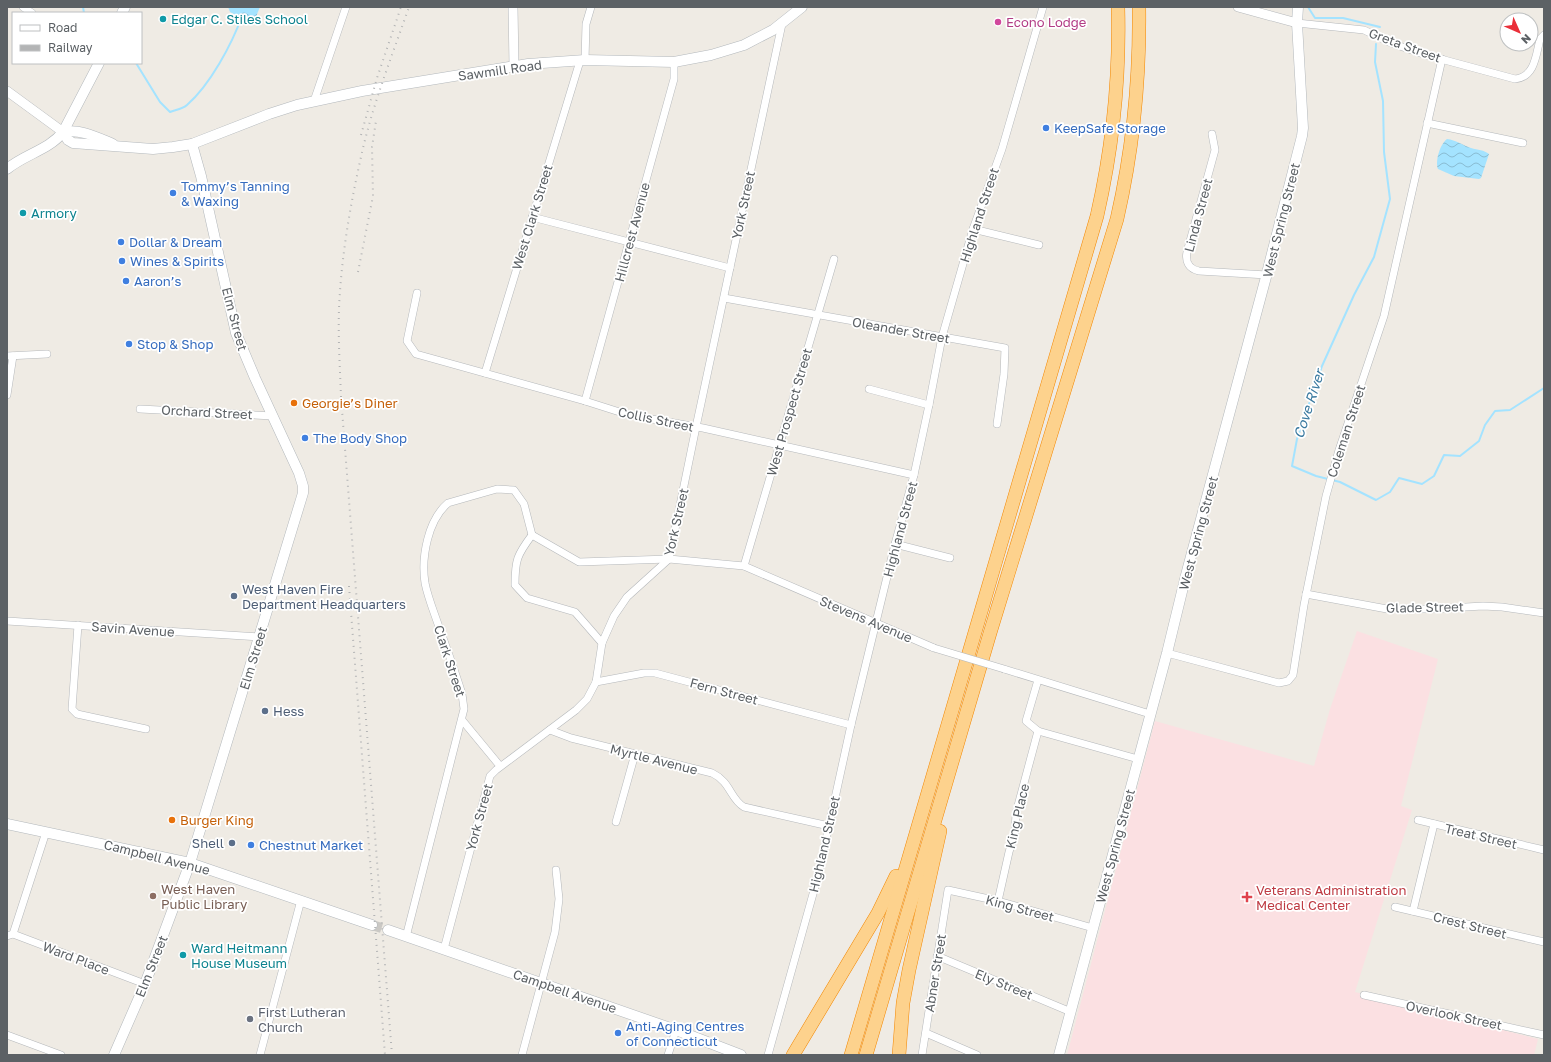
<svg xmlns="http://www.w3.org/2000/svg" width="1551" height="1062" font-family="'Golos Text',sans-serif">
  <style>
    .medical { fill: #fbe0e2 }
    .water { fill: url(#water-waves) }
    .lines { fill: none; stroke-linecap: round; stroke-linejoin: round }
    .stream { stroke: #a4e3ff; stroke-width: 2 }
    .secondary-tunnel { stroke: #cac8c4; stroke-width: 10; stroke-dasharray: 10 5; stroke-linecap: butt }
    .minor-casing { stroke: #b5b8bb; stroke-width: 8 }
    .tertiary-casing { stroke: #b5b8bb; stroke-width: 10 }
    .secondary-casing { stroke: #b3b8bc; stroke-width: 11 }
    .motorway-casing { stroke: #f38700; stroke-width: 14 }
    .minor { stroke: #fff; stroke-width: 7 }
    .tertiary { stroke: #fff; stroke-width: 9 }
    .secondary { stroke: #fff; stroke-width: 10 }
    .motorway { stroke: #fdd28d; stroke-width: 13 }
    .rail { stroke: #b3b4b5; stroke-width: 2; stroke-dasharray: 1 5; stroke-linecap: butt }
    .minor-bridge-casing { stroke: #b5b8bb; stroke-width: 8; stroke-linecap: butt }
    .minor-bridge { stroke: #fff; stroke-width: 7 }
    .culture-dot { fill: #0f9aa8; stroke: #fff; stroke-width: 1.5 }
    .hotel-dot { fill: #d1479c; stroke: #fff; stroke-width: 1.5 }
    .shop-dot { fill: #3f7fe0; stroke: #fff; stroke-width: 1.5 }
    .food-dot { fill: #e8710a; stroke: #fff; stroke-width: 1.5 }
    .service-dot { fill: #5c6f8a; stroke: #fff; stroke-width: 1.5 }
    .education-dot { fill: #8d6e63; stroke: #fff; stroke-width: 1.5 }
    .health-dot { fill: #e0444e; stroke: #fff; stroke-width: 1.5 }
    .worship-dot { fill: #6b7280; stroke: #fff; stroke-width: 1.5 }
    .labels { text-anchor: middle; stroke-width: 3.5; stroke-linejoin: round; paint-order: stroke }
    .culture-label { font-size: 13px; fill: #0d838f; stroke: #fff; text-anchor: start }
    .hotel-label { font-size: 13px; fill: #b23c85; stroke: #fff; text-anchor: start }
    .street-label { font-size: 13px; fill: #5c6165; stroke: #fff }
    .shop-label { font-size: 13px; fill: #366cbe; stroke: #fff; text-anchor: start }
    .food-label { font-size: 13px; fill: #c56008; stroke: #fff; text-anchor: start }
    .service-label { font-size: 13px; fill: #4e5e75; stroke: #fff; text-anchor: start }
    .education-label { font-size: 13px; fill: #785e54; stroke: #fff; text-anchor: start }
    .health-label { font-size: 13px; fill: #be3a42; stroke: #fff; text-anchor: start }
    .worship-label { font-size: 13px; fill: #5b616d; stroke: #fff; text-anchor: start }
    .water-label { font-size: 14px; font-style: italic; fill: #3b7aa0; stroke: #fff }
  </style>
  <defs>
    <pattern id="water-waves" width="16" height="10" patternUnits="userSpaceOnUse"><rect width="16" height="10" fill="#a4e3ff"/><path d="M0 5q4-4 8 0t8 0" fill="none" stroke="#89bbd2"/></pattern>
  </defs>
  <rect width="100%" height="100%" fill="#efebe4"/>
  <polygon class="medical" points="1357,631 1438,659 1401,806 1412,810 1355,992 1538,1039 1534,1055 1067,1055 1155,721 1314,766 1330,709"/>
  <g class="water">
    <polygon points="228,7 260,7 257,14 257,22 253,24 230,12"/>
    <path d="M1447 139C1456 140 1462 145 1471 148 1478 150 1484 150 1489 154L1481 178 1479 179 1454 176 1438 169C1435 161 1440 144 1447 139Z"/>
  </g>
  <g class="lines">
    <g class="stream">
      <polyline points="83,7 84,13"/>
      <polyline points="1308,7 1315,18 1343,18 1380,27"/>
      <polyline points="1376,44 1375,62 1383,101 1384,152 1390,199 1374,257 1354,295 1322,366 1297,439 1292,466 1316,476 1340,482 1376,500 1390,492 1399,478 1422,484 1434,476 1444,455 1460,456 1479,441 1485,425 1495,411 1510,410 1544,388"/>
      <path d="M136 63 160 102 170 112C175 110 183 109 187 105 210 85 232 44 242 16"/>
    </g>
    <polyline class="secondary-tunnel" points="372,925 388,930"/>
    <g class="minor-casing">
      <g id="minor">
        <polyline points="23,7 32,13"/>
        <path d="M1297 23 1364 30 1391 43 1426 55 1515 79C1535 77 1536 55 1540 39L1544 35"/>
        <polyline points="585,60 586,24 591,7"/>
        <polyline points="314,101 346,7"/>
        <polyline points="1427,123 1523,143"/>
        <path d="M1212 134 1215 150 1187 252C1185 262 1189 269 1199 271L1267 275"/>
        <polyline points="532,217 730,268"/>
        <polyline points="973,229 1039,245"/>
        <polyline points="417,293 407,341 416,354 585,401 629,415 703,428 914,475"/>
        <polyline points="724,298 1005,348 1004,374 997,424"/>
        <polyline points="7,356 47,354"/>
        <polyline points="485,373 580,61"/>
        <polyline points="869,389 929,405"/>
        <polyline points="7,395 13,356"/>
        <polyline points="585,401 674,79 674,62"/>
        <polyline points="140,409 273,416"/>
        <polyline points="895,544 950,558"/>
        <polyline points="744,566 834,259"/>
        <polyline points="1306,594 1387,609 1432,609 1483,606 1502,607 1544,613"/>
        <polyline points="7,621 259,637"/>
        <polyline points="78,625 72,709 77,714 146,729"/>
        <path d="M602 643 575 612 527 598 515 585C515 560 517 555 532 535L579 562 669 559 744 566 934 648"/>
        <polyline points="1167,653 1279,683 1288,681 1293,675 1304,605 1326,496 1339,450 1384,316 1442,59"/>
        <polyline points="1004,669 1150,714"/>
        <polyline points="1038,680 1026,721 1038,731 1138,759"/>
        <polyline points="596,682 644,673 655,673 851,725"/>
        <polyline points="462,720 500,766"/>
        <path d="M550 730 571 738 712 773C731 782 730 799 744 807L829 826"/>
        <polyline points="1418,820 1544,850"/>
        <polyline points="616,822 635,754"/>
        <polyline points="998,901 1009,852 1015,833 1016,813 1038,731"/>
        <polyline points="1395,907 1544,942"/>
        <polyline points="1413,911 1434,824"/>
        <polyline points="13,934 46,832"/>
        <polyline points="7,936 13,934 145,984"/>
        <path d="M406 937 464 709 462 694C455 671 447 649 439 627 434 612 428 598 425 583 421 557 428 520 448 503L497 489 514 490 524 504 532 535"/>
        <polyline points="444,949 490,776 496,770 576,710 587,699 596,682 602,643 614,616 627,597 669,559 696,427 782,24"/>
        <polyline points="937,956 1071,1012"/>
        <polyline points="1364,995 1544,1035"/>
        <polyline points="926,1033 977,1055"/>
        <polyline points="7,1035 61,1055"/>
        <polyline points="260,1055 301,900"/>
        <polyline points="522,1055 555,932 559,899 556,870"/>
        <polyline points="668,1055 676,1030"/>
        <polyline points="768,1055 818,876 851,725 895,544 914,475 929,405 942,337 973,229 1002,149 1043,7"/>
        <polyline points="922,1055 948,890 998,901 1093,928"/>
      </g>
    </g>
    <g class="tertiary-casing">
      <g id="tertiary">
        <polyline points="513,7 514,66"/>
        <polyline points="1238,7 1297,23"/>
        <polyline points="7,91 63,132"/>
      </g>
    </g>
    <g class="secondary-casing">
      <g id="secondary">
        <polyline points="122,13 125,7"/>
        <polyline points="63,132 68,140 73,143 153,149 173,147 192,144 269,114 297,105 362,91 528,64 585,60 674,62 711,55 744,45 773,30 802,7"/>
        <path d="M63 132C82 129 96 137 113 144"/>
        <path d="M7 169C25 154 49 150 63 132L99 63"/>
        <polyline points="7,824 190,863 372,925"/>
        <polyline points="388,930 676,1030 741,1055"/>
        <polyline points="114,1055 145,984 190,863 303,493 303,486 299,473 255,378 236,333 201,176 192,144"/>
        <polyline points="1059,1055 1167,653 1186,575 1266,277 1302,136 1303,128 1297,23 1298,7"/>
      </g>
    </g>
    <g class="motorway-casing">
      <g id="motorway">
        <polyline points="793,1055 878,913 896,876"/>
        <path d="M851 1055 1097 216C1113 146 1120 79 1118 7"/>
        <path d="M866 1055 990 633 1117 219C1133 149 1140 79 1139 7"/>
        <polyline points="899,1055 903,1003 909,970 940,831"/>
      </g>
    </g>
    <use href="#minor" class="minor"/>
    <use href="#tertiary" class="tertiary"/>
    <use href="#secondary" class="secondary"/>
    <use href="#motorway" class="motorway"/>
    <g class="rail">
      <polyline points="361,135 377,78 401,7"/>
      <polyline points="358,272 373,196 372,147 376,121"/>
      <polyline points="349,586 385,1055"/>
      <path d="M392 1055 341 397C340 368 338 339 339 309 341 259 350 206 361 157 372 106 392 56 409 7"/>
    </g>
    <g class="minor-bridge-casing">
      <polyline id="minor-bridge" points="934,648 1004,669"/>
    </g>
    <use href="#minor-bridge" class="minor-bridge"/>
  </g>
  <g class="culture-dot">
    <circle cx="163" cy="19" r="4"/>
    <circle cx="23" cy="213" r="4"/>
    <circle cx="183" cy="955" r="4"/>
  </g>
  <circle class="hotel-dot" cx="998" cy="22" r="4"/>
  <g class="shop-dot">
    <circle cx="1046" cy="128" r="4"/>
    <circle cx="173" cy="193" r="4"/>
    <circle cx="121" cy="242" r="4"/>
    <circle cx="122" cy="261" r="4"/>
    <circle cx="126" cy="281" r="4"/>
    <circle cx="129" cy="344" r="4"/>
    <circle cx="305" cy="438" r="4"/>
    <circle cx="251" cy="845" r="4"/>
    <circle cx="618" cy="1033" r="4"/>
  </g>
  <g class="food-dot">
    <circle cx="294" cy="403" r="4"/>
    <circle cx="172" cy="820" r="4"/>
  </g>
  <g class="service-dot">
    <circle cx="234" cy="596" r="4"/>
    <circle cx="265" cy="711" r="4"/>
    <circle cx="232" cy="843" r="4"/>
  </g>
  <circle class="education-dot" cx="153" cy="896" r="4"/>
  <path class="health-dot" d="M1245 891h4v4h4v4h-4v4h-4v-4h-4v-4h4z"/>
  <circle class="worship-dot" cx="250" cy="1019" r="4"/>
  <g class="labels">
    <g class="culture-label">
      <text x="171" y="24">Edgar C. Stiles School</text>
      <text x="31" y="218">Armory</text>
      <text x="191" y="953">Ward Heitmann<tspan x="191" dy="15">House Museum</tspan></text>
    </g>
    <g class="hotel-label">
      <text x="1006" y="27">Econo Lodge</text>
    </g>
    <g class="street-label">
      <text transform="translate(1405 45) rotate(20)" y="5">Greta Street</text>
      <text transform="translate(500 70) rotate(-8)" y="5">Sawmill Road</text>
      <text transform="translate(743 205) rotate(-78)" y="5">York Street</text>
      <text transform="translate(979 215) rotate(-72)" y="5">Highland Street</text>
      <text transform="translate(1198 215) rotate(-75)" y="5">Linda Street</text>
      <text transform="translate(532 217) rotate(-73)" y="5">West Clark Street</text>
      <text transform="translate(1281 220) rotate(-76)" y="5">West Spring Street</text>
      <text transform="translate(632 232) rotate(-75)" y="5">Hillcrest Avenue</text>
      <text transform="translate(235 319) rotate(75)" y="5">Elm Street</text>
      <text transform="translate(901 330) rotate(10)" y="5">Oleander Street</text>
      <text transform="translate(207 412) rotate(3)" y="5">Orchard Street</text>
      <text transform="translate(789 412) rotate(-74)" y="5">West Prospect Street</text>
      <text transform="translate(656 419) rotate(12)" y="5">Collis Street</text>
      <text transform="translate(1346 431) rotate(-72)" y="5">Coleman Street</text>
      <text transform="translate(676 522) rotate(-77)" y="5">York Street</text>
      <text transform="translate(900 529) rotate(-75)" y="5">Highland Street</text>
      <text transform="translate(1198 533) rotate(-75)" y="5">West Spring Street</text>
      <text transform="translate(1425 607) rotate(-1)" y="5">Glade Street</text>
      <text transform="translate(866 619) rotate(23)" y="5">Stevens Avenue</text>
      <text transform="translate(133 629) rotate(4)" y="5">Savin Avenue</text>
      <text transform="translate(253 658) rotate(-73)" y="5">Elm Street</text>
      <text transform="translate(450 661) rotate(72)" y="5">Clark Street</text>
      <text transform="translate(724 691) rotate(15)" y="5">Fern Street</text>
      <text transform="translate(654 759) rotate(14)" y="5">Myrtle Avenue</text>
      <text transform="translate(1017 816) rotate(-77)" y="5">King Place</text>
      <text transform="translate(479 817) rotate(-75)" y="5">York Street</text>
      <text transform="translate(1481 836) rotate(13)" y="5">Treat Street</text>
      <text transform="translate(824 844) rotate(-77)" y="5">Highland Street</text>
      <text transform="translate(1115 846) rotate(-75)" y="5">West Spring Street</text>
      <text transform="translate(157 857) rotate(14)" y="5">Campbell Avenue</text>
      <text transform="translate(1020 908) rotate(15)" y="5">King Street</text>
      <text transform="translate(1470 925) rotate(14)" y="5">Crest Street</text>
      <text transform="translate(76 958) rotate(21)" y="5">Ward Place</text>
      <text transform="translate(151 966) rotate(-68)" y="5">Elm Street</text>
      <text transform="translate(935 973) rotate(-81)" y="5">Abner Street</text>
      <text transform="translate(1004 984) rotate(22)" y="5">Ely Street</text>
      <text transform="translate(565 991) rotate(19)" y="5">Campbell Avenue</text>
      <text transform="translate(1454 1015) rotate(12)" y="5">Overlook Street</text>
    </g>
    <g class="shop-label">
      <text x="1054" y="133">KeepSafe Storage</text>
      <text x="181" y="191">Tommy’s Tanning<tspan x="181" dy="15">&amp; Waxing</tspan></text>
      <text x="129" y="247">Dollar &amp; Dream</text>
      <text x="130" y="266">Wines &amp; Spirits</text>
      <text x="134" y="286">Aaron’s</text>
      <text x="137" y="349">Stop &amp; Shop</text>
      <text x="313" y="443">The Body Shop</text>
      <text x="259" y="850">Chestnut Market</text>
      <text x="626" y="1031">Anti-Aging Centres<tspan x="626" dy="15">of Connecticut</tspan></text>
    </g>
    <g class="food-label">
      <text x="302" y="408">Georgie’s Diner</text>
      <text x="180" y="825">Burger King</text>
    </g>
    <g class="service-label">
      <text x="242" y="594">West Haven Fire<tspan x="242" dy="15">Department Headquarters</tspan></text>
      <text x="273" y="716">Hess</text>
      <text x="224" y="848" text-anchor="end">Shell</text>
    </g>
    <g class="education-label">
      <text x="161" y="894">West Haven<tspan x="161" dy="15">Public Library</tspan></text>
    </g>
    <g class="health-label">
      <text x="1256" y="895">Veterans Administration<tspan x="1256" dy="15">Medical Center</tspan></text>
    </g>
    <g class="worship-label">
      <text x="258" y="1017">First Lutheran<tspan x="258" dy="15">Church</tspan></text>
    </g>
    <g class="water-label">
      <text transform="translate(1309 404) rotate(-72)" y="5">Cove River</text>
    </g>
  </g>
  <rect width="1551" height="1062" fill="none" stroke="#5c6165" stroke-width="16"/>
  <rect x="12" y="12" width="130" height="52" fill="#ffffff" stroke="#bec0c1"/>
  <rect x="20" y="25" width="20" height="6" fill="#ffffff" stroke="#bec0c1"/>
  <text x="48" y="32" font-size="12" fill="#5c6165">Road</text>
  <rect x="20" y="45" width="20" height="6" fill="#b3b4b5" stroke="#bec0c1"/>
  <text x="48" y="52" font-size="12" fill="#5c6165">Railway</text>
  <g transform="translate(1519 32) rotate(135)"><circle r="19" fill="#ffffff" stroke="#bec0c1"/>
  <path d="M0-3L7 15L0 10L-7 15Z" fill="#ea2f39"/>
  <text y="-6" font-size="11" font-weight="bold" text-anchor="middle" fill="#5c6165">N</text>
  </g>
</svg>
